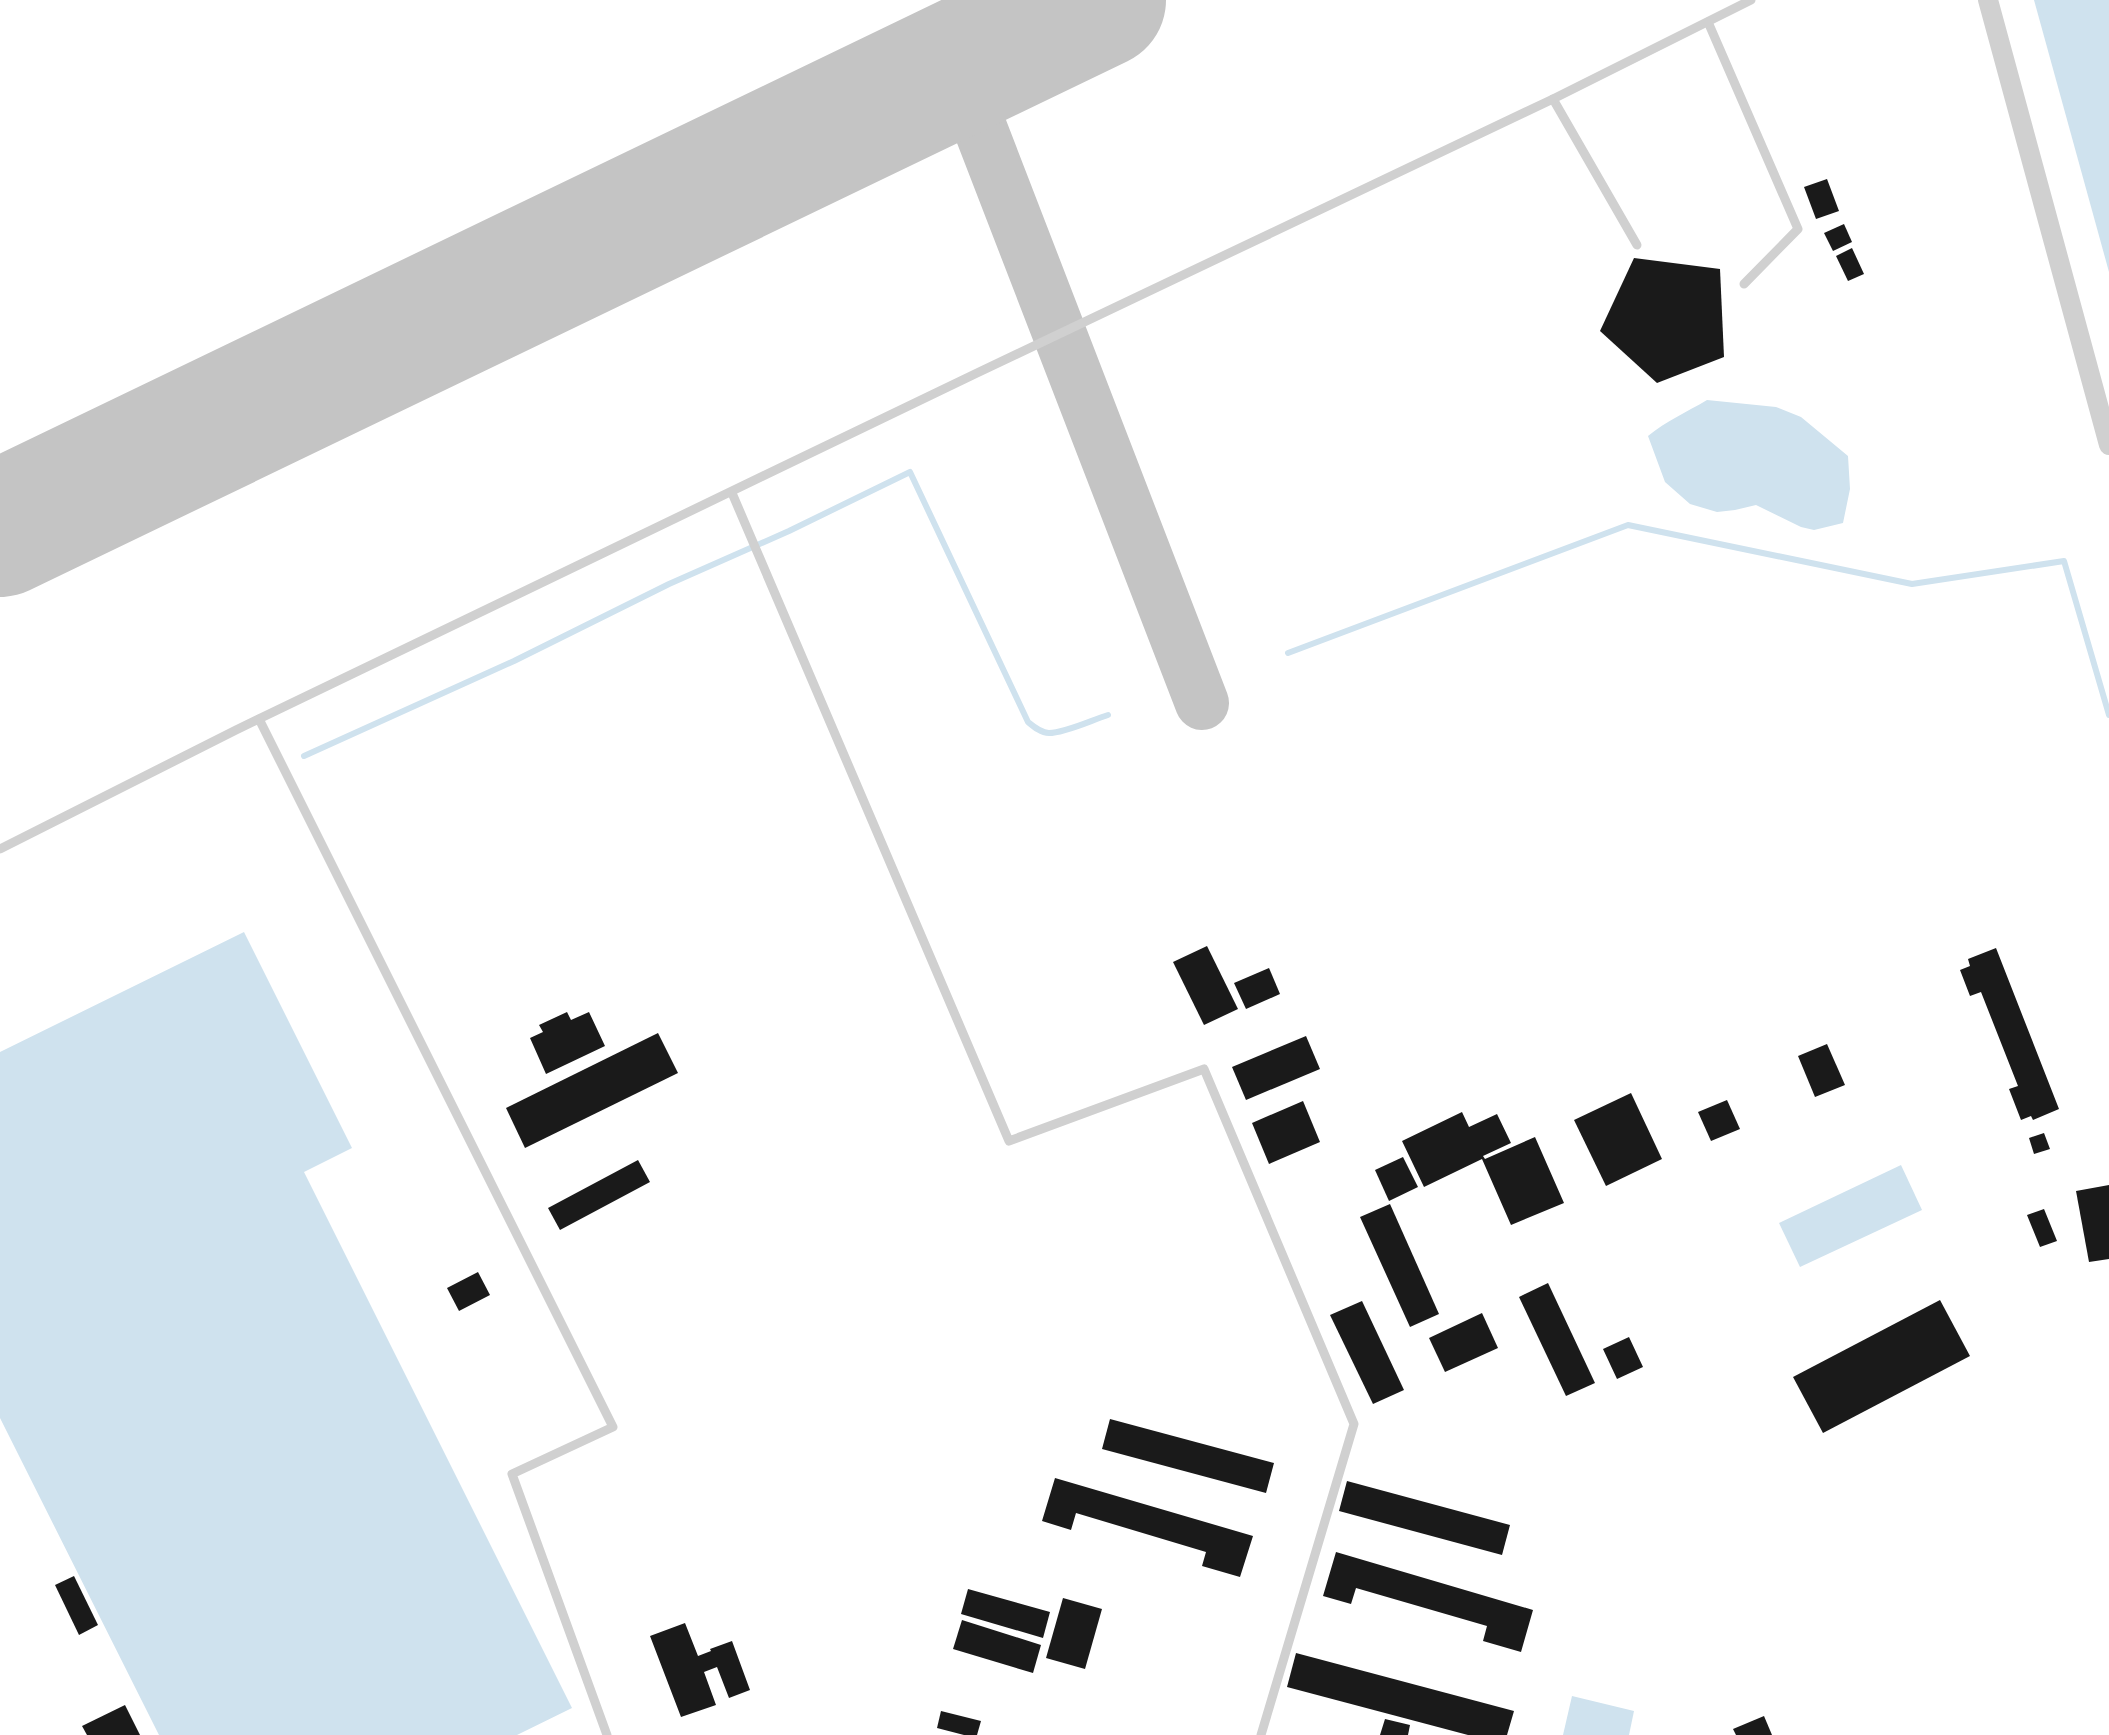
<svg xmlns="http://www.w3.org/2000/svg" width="2109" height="1735" font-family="'Golos Text',sans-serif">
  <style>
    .water { fill: #cfe2ee }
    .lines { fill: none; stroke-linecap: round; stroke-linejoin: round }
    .stream { stroke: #cfe2ee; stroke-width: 6 }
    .taxiway { stroke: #c4c4c4; stroke-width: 54 }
    .runway { stroke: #c4c4c4; stroke-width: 136 }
    .building { fill: #1a1a1a }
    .lane { stroke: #d0d0d0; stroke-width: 9 }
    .street { stroke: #d0d0d0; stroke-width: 20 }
  </style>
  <rect width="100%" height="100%" fill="#fff"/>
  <g class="water">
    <polygon points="2034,0 2109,0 2109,272"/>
    <path d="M1707 400 1776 407 1801 417 1848 456 1850 489 1843 523 1814 530 1801 527 1756 505 1735 510 1717 512 1690 504 1665 482 1648 436C1666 421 1687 412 1707 400Z"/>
    <polygon points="244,932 352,1148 304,1172 572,1708 517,1735 159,1735 0,1418 0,1052"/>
    <polygon points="1901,1165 1922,1210 1800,1267 1779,1223"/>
    <polygon points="1572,1696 1634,1711 1629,1735 1563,1735"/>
  </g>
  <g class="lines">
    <g class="stream">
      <polyline points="1288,653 1628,525 1912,584 2064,561 2109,715"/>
      <path d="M304 756 514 661 669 584 789 531 910 472 1028 722C1034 727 1041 733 1049 733 1065 733 1092 720 1108 715"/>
    </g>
    <polyline class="taxiway" points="957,68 1202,703"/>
    <polyline class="runway" points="0,529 1098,0"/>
  </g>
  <g class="building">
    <polygon points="1827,179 1839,211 1816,219 1804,187"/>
    <polygon points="1844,224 1852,242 1833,251 1824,233"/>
    <polygon points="1852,248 1864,274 1848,281 1836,256"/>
    <polygon points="1634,258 1720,269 1724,357 1657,383 1600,331"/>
    <polygon points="1207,946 1238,1009 1204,1025 1173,962"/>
    <polygon points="1996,948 2059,1109 2033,1120 2031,1116 2021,1120 2009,1089 2018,1086 1981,992 1970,996 1960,970 1970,966 1968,959"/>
    <polygon points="1269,968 1280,994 1246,1009 1234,983"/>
    <polygon points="567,1012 571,1020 589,1012 605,1046 546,1074 530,1038 543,1032 539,1025"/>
    <polygon points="658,1033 678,1073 525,1148 506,1108"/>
    <polygon points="1306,1036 1320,1069 1246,1100 1232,1067"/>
    <polygon points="1827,1044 1845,1085 1815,1097 1798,1056"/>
    <polygon points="1631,1093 1662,1159 1606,1186 1574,1120"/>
    <polygon points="1727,1100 1740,1129 1711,1141 1698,1112"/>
    <polygon points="1303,1101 1320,1142 1269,1164 1252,1123"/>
    <polygon points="1462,1112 1469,1127 1497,1114 1511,1143 1483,1156 1485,1159 1535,1137 1564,1203 1511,1225 1482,1159 1424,1187 1402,1141"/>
    <polygon points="2044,1133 2050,1149 2034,1154 2029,1138"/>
    <polygon points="1403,1157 1418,1187 1389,1201 1375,1170"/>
    <polygon points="638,1160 650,1182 560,1230 548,1208"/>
    <polygon points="2109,1185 2109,1259 2089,1262 2076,1191"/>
    <polygon points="1390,1204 1439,1314 1410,1327 1360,1217"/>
    <polygon points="2044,1209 2057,1241 2040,1247 2027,1215"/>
    <polygon points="478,1272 490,1295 459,1311 447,1288"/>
    <polygon points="1548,1283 1595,1383 1566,1396 1519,1297"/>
    <polygon points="1940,1300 1970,1356 1823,1433 1793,1377"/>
    <polygon points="1362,1301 1404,1390 1373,1404 1330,1315"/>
    <polygon points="1482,1313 1498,1348 1445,1372 1429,1338"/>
    <polygon points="1629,1337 1643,1367 1617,1379 1603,1349"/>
    <polygon points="1110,1419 1274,1463 1266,1493 1102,1449"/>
    <polygon points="1055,1478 1253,1536 1240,1577 1202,1566 1206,1552 1076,1513 1071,1530 1042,1521"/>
    <polygon points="1347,1481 1510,1525 1502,1555 1339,1511"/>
    <polygon points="1336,1552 1533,1610 1521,1652 1483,1641 1487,1626 1356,1588 1351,1604 1323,1596"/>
    <polygon points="74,1576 98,1625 79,1635 55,1585"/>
    <polygon points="968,1589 1050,1612 1043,1638 961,1614"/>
    <polygon points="1063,1598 1102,1609 1085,1669 1046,1658"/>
    <polygon points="962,1620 1041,1645 1033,1673 953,1649"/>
    <polygon points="685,1623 698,1656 711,1651 710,1649 732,1641 750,1690 729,1698 717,1667 704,1672 716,1705 681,1717 650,1636"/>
    <polygon points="1296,1653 1514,1711 1507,1735 1468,1735 1287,1687"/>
    <polygon points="125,1705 140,1735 87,1735 82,1726"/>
    <polygon points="941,1711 981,1721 977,1735 964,1735 937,1728"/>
    <polygon points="1764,1716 1772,1735 1736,1735 1733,1729"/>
    <polygon points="1385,1719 1410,1725 1408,1735 1380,1735"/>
  </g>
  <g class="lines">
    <g class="lane">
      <polyline points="1708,22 1798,229 1744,284"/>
      <polyline points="1553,99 1637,245"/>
      <polyline points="732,493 1009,1141 1204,1069 1354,1424 1261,1735"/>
      <polyline points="259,719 613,1427 512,1474 607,1735"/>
      <polyline points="0,849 236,730 977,373 1553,99 1751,0"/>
    </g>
    <polyline class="street" points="1988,0 2109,445"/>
  </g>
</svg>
